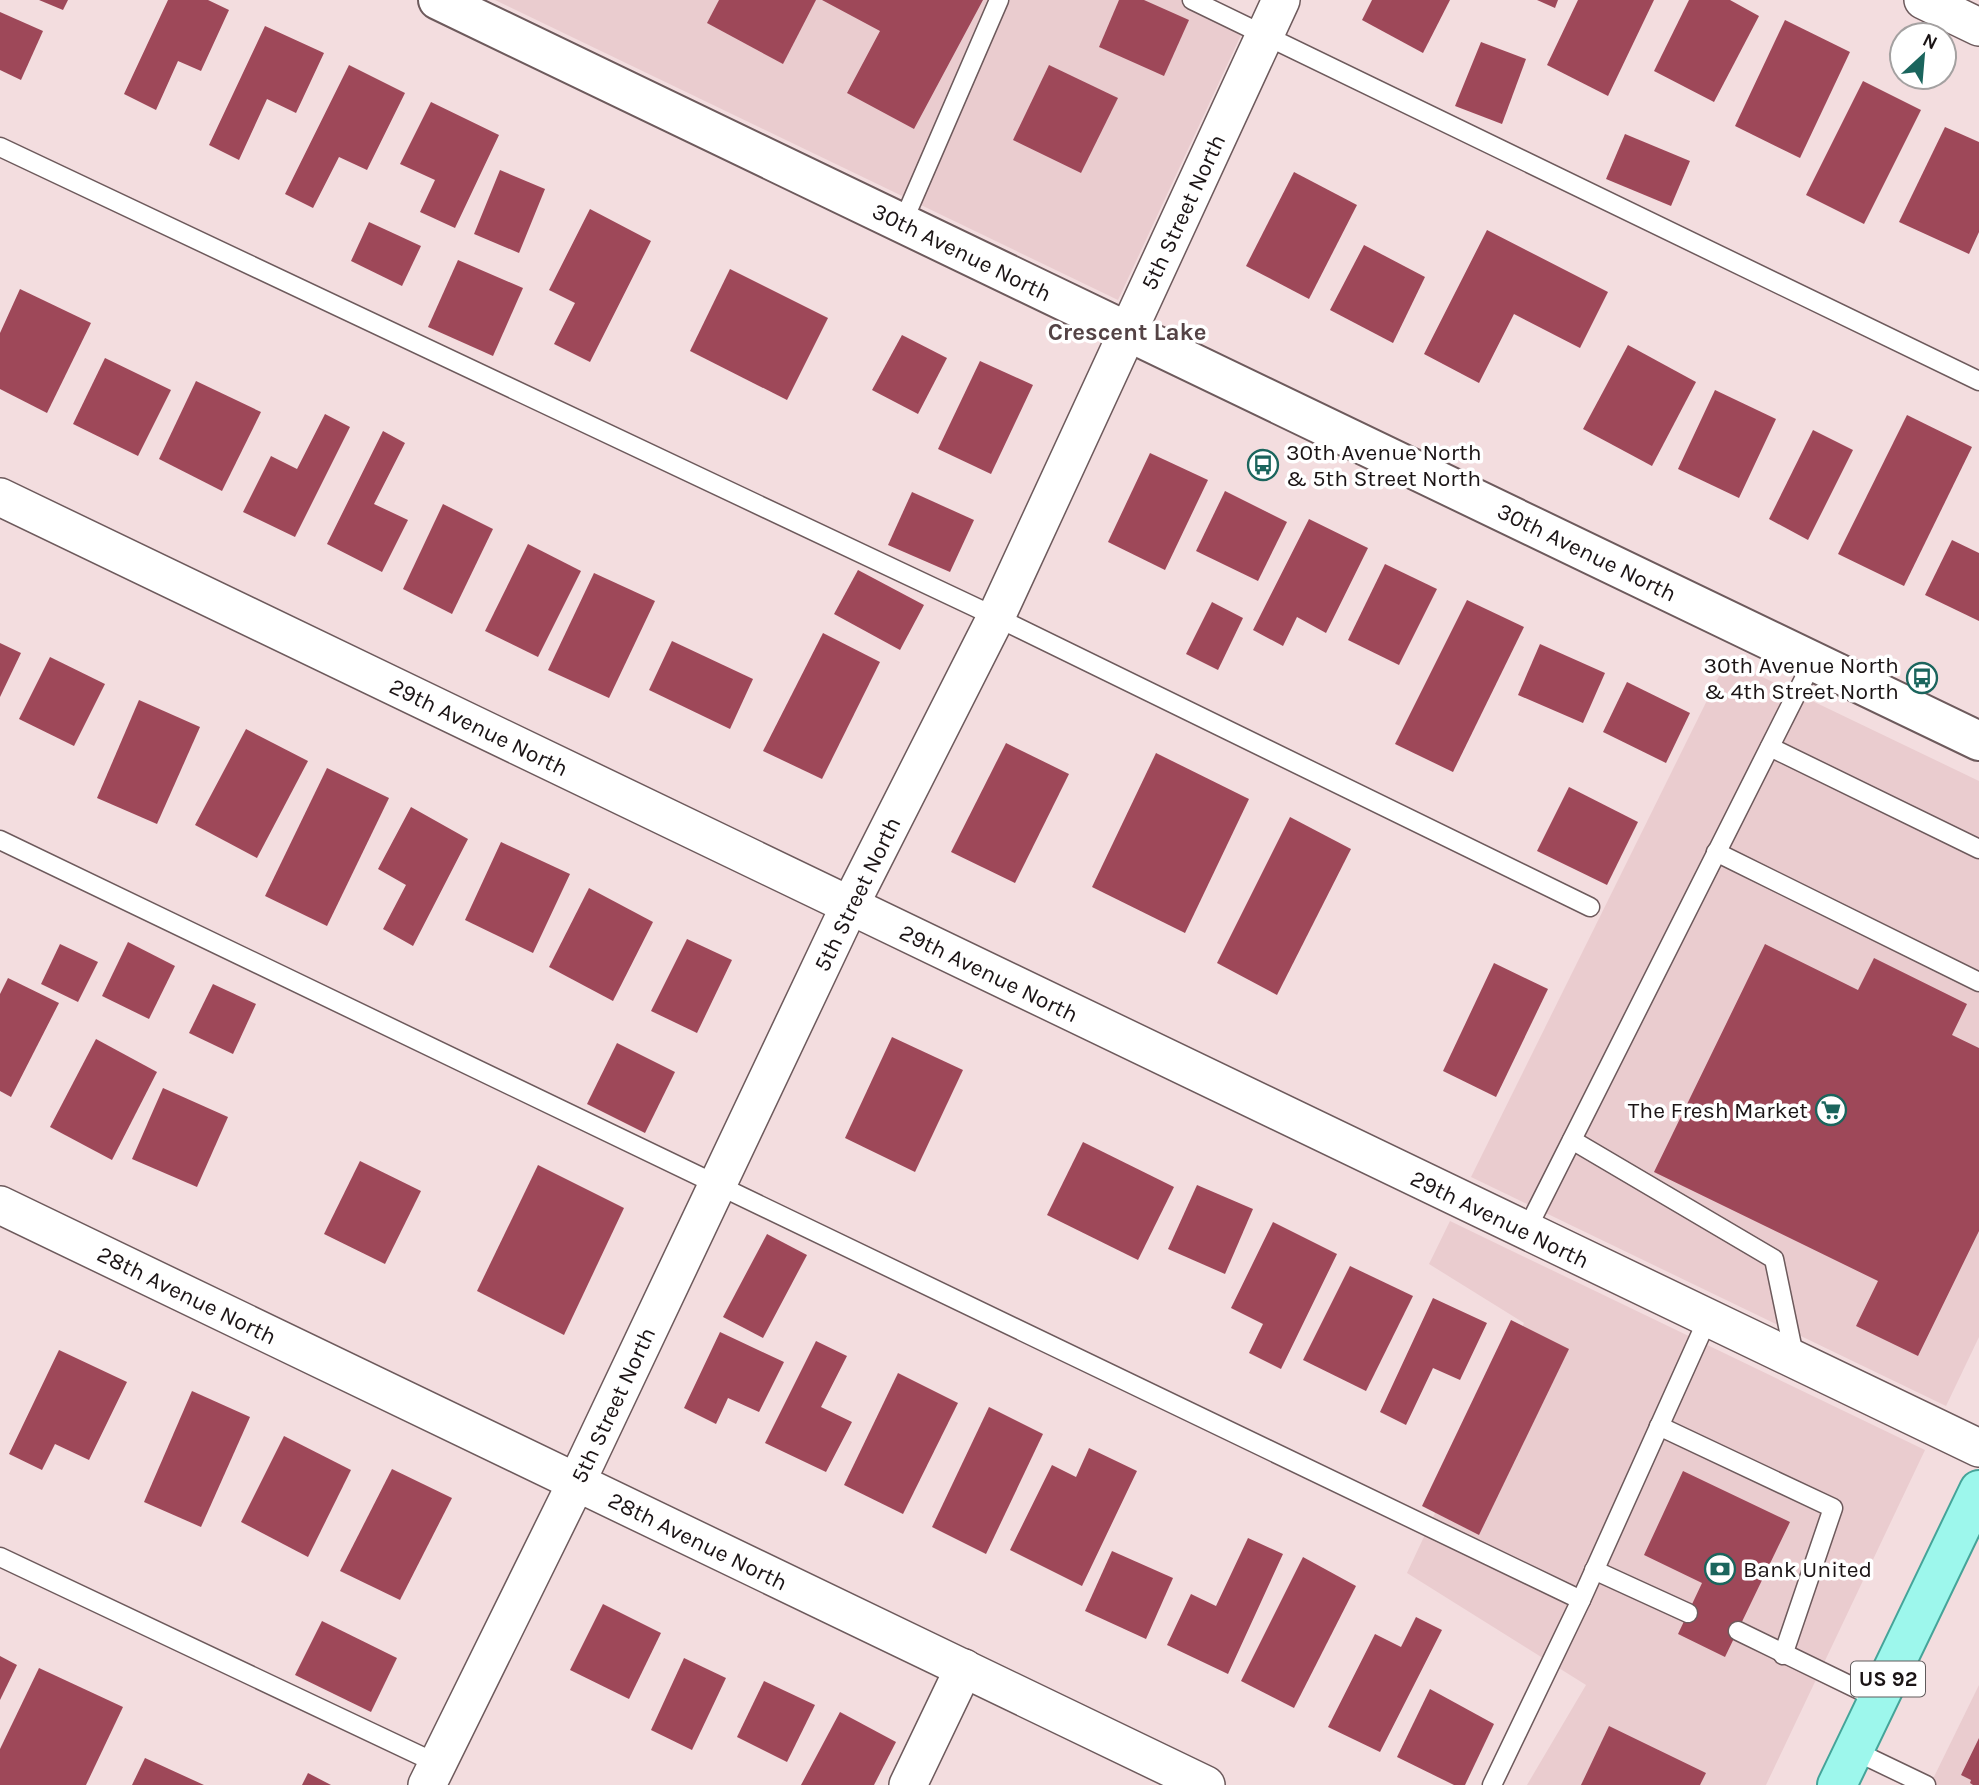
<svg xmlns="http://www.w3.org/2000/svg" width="1979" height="1785" font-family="Karla,sans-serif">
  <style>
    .built { fill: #eacccf }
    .building { fill: #9e4859 }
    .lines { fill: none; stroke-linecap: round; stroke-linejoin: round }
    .lane-casing { stroke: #6d5a5c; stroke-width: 21 }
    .street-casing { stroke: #6d5a5c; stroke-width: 40 }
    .secondary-casing { stroke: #6d5a5c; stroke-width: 42 }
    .primary-casing { stroke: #45a499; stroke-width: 42 }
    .lane { stroke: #fff; stroke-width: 18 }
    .street { stroke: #fff; stroke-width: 37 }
    .secondary { stroke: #fff; stroke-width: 38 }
    .primary { stroke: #9df7ec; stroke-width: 38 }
    .labels { text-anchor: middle; stroke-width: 7; stroke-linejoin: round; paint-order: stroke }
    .shield { fill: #fff; stroke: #5f5a5b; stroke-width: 2 }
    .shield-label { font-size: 21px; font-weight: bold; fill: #1b1415 }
    .street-label { font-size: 23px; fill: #1b1415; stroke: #fff }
    .poi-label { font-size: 23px; fill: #1b1415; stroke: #fff; text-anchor: start }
    .neighbourhood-label { font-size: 24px; font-weight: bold; fill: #544345; stroke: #fff }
  </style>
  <rect width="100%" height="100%" fill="#f3dddf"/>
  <g class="built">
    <polygon points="495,0 1205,0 1248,20 1118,300"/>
    <polygon points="1727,660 1979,781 1979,1337 1946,1406 1471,1177"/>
    <polygon points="1450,1221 1925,1450 1766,1785 1527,1785 1586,1685 1407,1573 1524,1323 1429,1264"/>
    <polygon points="1979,1685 1979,1785 1930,1785"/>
  </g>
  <g class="building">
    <polygon points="39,0 68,0 63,10"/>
    <polygon points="168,0 208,0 229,10 201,71 178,61 156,110 124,94"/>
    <polygon points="719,0 816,0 783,64 707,23"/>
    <polygon points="822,0 983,0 914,129 847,93 880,31"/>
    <polygon points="1119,0 1144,0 1189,20 1164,76 1099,47"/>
    <polygon points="1372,0 1450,0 1423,53 1362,20"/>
    <polygon points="1537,0 1558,0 1555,8"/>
    <polygon points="1578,0 1654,0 1608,96 1547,65"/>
    <polygon points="1689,0 1730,0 1759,16 1714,102 1654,71"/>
    <polygon points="0,12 43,31 21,80 0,70"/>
    <polygon points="1785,20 1850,52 1800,158 1735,126"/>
    <polygon points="265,26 324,53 296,113 267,99 239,160 209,145"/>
    <polygon points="1481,42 1526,59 1502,124 1455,106"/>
    <polygon points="349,65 405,93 367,170 339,157 313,208 285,194"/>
    <polygon points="1049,65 1118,98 1081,173 1013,140"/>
    <polygon points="1863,81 1921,110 1864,224 1806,195"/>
    <polygon points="431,102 499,135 455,228 420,212 435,180 400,164"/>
    <polygon points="1945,127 1979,142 1979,232 1969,254 1899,222"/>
    <polygon points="1625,134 1690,161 1671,206 1606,179"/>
    <polygon points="500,170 545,189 519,253 474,234"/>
    <polygon points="1294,172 1357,205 1309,299 1246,266"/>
    <polygon points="590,209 651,241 590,362 554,344 575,303 549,290"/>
    <polygon points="369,222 421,246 402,286 351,261"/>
    <polygon points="1487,230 1608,292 1580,348 1514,314 1479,383 1424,354"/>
    <polygon points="1364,245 1425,277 1393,343 1330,310"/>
    <polygon points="458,260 523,288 493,356 428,327"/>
    <polygon points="730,269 828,318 787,400 690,351"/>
    <polygon points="20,289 91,323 47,413 0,389 0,333"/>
    <polygon points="902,335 947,358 918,414 872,390"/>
    <polygon points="1628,345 1696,382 1652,466 1583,429"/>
    <polygon points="105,358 171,390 138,456 73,424"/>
    <polygon points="980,361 1033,385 991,474 938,449"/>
    <polygon points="196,381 261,412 222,491 159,459"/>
    <polygon points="1715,390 1776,419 1739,498 1678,469"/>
    <polygon points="325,414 350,427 295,537 243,512 271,456 297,469"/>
    <polygon points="1907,415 1972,447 1904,586 1838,554"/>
    <polygon points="1813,430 1853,450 1808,540 1769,519"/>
    <polygon points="383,431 405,443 374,504 408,520 382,572 327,544"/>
    <polygon points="1150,453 1208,480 1165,570 1108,542"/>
    <polygon points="1225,491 1287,522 1258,581 1196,551"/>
    <polygon points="912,492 974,520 950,572 888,545"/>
    <polygon points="443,504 493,529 452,614 403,589"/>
    <polygon points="1309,519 1368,548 1326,633 1297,617 1283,646 1253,630"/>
    <polygon points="1952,540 1979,553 1979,621 1925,595"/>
    <polygon points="528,544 581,571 538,657 485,631"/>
    <polygon points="1385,564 1437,589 1399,665 1348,640"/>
    <polygon points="858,570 924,605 900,650 834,614"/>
    <polygon points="594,573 655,601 609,698 548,670"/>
    <polygon points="1467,600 1524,627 1453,772 1395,744"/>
    <polygon points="1212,602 1243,618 1218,670 1186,654"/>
    <polygon points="823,633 880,662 822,779 763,751"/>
    <polygon points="672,641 753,679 730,729 649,690"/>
    <polygon points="0,643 21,653 0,697"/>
    <polygon points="1540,644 1605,673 1583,723 1518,695"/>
    <polygon points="50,657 105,684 74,746 19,719"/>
    <polygon points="1627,682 1690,713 1666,763 1603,732"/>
    <polygon points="139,700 200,727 157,824 97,798"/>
    <polygon points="246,729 308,761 257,858 195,825"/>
    <polygon points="1006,743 1069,774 1015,883 951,852"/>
    <polygon points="1156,753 1249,799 1185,933 1092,887"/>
    <polygon points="327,768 389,798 327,926 265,896"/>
    <polygon points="1569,787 1638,822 1607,885 1537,851"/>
    <polygon points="411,807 468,839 413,946 383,929 406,885 378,869"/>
    <polygon points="1290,817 1351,849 1277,995 1217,963"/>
    <polygon points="501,842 570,874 533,953 465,920"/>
    <polygon points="589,888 653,922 613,1001 549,967"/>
    <polygon points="687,939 732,960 697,1033 651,1011"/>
    <polygon points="128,942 175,966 149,1019 102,996"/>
    <polygon points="60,944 98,962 78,1002 41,984"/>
    <polygon points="1765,944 1858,990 1874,958 1967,1004 1952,1035 1979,1048 1979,1231 1918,1356 1856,1326 1878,1281 1654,1172"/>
    <polygon points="1494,963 1548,989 1496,1097 1443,1071"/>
    <polygon points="8,978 59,1003 11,1097 0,1091 0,994"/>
    <polygon points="213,984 256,1004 233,1054 189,1033"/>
    <polygon points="892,1037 963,1070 915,1172 845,1138"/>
    <polygon points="96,1039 157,1072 112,1160 50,1127"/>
    <polygon points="617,1043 675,1072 645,1133 587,1104"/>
    <polygon points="163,1088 228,1117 197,1187 132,1159"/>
    <polygon points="1083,1142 1174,1187 1138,1260 1047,1215"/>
    <polygon points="360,1161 421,1191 385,1264 324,1234"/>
    <polygon points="538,1165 624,1208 564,1335 477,1291"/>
    <polygon points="1197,1185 1253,1209 1225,1274 1168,1249"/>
    <polygon points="1273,1222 1337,1254 1281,1369 1249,1353 1263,1324 1231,1308"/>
    <polygon points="767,1234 807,1255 763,1338 723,1317"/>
    <polygon points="1350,1266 1413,1296 1366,1391 1303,1360"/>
    <polygon points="1433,1298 1487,1323 1460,1380 1433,1368 1406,1425 1380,1412"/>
    <polygon points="1511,1320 1569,1349 1479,1535 1422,1506"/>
    <polygon points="720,1332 784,1362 759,1412 728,1398 716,1424 684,1408"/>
    <polygon points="816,1341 847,1356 821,1407 852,1422 826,1472 765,1443"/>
    <polygon points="59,1350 127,1382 89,1460 55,1444 42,1470 9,1454"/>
    <polygon points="898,1373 958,1403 903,1514 844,1485"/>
    <polygon points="192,1391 250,1417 201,1527 144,1502"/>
    <polygon points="989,1407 1043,1434 986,1554 932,1527"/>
    <polygon points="284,1436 351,1470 308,1557 241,1522"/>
    <polygon points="1089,1448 1137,1471 1082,1586 1010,1550 1052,1465 1076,1477"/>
    <polygon points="392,1469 452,1498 400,1600 340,1571"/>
    <polygon points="1683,1471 1790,1522 1725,1657 1678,1634 1702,1583 1644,1555"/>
    <polygon points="1248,1538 1283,1554 1228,1674 1167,1645 1191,1594 1216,1606"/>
    <polygon points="1112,1551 1173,1578 1146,1639 1085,1611"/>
    <polygon points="1303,1557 1356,1586 1294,1708 1241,1681"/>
    <polygon points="603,1604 661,1633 629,1699 570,1670"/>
    <polygon points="1416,1617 1442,1630 1380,1752 1328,1727 1375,1634 1401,1647"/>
    <polygon points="322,1621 397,1658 371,1712 295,1675"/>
    <polygon points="0,1656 17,1665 0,1700"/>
    <polygon points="684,1658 726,1678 692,1750 651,1730"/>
    <polygon points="39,1668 123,1707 86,1785 0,1785 0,1749"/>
    <polygon points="764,1681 815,1705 787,1762 737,1737"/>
    <polygon points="1430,1689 1494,1724 1465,1785 1454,1785 1397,1757"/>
    <polygon points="840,1712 896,1742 874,1785 801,1785"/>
    <polygon points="1609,1726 1706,1773 1700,1785 1581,1785"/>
    <polygon points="1979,1738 1979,1785 1973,1785 1970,1783 1971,1780 1961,1775"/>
    <polygon points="145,1758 204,1785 132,1785"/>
    <polygon points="308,1773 331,1785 302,1785"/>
  </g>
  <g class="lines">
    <g class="lane-casing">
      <g id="lane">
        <polyline points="1192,0 1979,381"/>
        <polyline points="0,147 996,617 1590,907"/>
        <polyline points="902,224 999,0"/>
        <polyline points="1770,747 1979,849"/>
        <polyline points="0,840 1581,1600 1492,1785"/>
        <polyline points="1716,852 1979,982"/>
        <polyline points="1572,1140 1774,1259 1795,1360"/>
        <polyline points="1526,1231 1813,661"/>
        <polyline points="1659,1426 1833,1508 1783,1655"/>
        <polyline points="0,1557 438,1764"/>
        <polyline points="1594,1570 1688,1613"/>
        <polyline points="1581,1600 1708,1318"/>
        <polyline points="1738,1631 1878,1699"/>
        <polyline points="1853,1750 1926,1785"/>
      </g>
    </g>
    <g class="street-casing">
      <g id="street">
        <polyline points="1923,0 1979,27"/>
        <polyline points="0,497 1979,1448"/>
        <polyline points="0,1205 1206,1785"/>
        <polyline points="427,1785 576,1483 850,905 996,617 1281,0"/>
        <polyline points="908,1785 964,1668"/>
      </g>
    </g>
    <g class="secondary-casing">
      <polyline id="secondary" points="438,0 1979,741"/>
    </g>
    <g class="primary-casing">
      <polyline id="primary" points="1837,1785 1979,1490"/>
    </g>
    <use href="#lane" class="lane"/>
    <use href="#street" class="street"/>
    <use href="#secondary" class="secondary"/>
    <use href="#primary" class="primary"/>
  </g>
  <defs>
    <g id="bus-ring" transform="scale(1.575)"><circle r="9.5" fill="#fff" stroke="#1b655d" stroke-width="1.5"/><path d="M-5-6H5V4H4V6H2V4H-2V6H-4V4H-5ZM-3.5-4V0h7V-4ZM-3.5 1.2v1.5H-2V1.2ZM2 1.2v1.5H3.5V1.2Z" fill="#1b655d"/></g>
    <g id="supermarket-ring" transform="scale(1.575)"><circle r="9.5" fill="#fff" stroke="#1b655d" stroke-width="1.5"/><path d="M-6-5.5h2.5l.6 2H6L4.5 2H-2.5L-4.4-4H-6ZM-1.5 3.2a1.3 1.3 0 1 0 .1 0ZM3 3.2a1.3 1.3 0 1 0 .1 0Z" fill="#1b655d"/></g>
    <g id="bank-ring" transform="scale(1.575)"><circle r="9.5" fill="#fff" stroke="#1b655d" stroke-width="1.5"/><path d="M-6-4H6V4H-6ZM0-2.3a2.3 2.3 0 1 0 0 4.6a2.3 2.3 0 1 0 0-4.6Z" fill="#1b655d"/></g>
  </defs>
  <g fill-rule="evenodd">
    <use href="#bus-ring" x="1263" y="465"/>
    <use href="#bus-ring" x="1922" y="678"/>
    <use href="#supermarket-ring" x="1831" y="1110"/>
    <use href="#bank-ring" x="1720" y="1569"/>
  </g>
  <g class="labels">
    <rect class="shield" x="1851" y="1661.5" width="74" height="35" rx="5"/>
    <g class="shield-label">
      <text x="1888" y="1686">US 92</text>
    </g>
    <g class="street-label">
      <text transform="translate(1183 212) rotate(-65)" y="8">5th Street North</text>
      <text transform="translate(962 252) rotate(26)" y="8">30th Avenue North</text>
      <text transform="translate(1587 552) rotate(26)" y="8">30th Avenue North</text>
      <text transform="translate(479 727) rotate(26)" y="8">29th Avenue North</text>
      <text transform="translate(857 894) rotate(-64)" y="8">5th Street North</text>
      <text transform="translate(989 973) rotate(26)" y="8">29th Avenue North</text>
      <text transform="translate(1500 1219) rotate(26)" y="8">29th Avenue North</text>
      <text transform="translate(187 1295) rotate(26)" y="8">28th Avenue North</text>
      <text transform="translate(613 1405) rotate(-65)" y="8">5th Street North</text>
      <text transform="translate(698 1541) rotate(26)" y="8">28th Avenue North</text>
    </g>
    <g class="poi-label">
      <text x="1286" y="460">30th Avenue North<tspan x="1286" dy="26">&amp; 5th Street North</tspan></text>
      <text x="1899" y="673" text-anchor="end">30th Avenue North<tspan x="1899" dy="26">&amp; 4th Street North</tspan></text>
      <text x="1808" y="1118" text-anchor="end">The Fresh Market</text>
      <text x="1743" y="1577">Bank United</text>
    </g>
    <g class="neighbourhood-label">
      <text x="1127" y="340">Crescent Lake</text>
    </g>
  </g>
  <g transform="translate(1923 56) rotate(26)"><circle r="33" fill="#ffffff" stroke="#a4a1a1" stroke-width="2"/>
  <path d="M0-5L12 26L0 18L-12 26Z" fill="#1b655d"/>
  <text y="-10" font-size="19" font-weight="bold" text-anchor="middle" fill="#1b1415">N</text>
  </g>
</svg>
